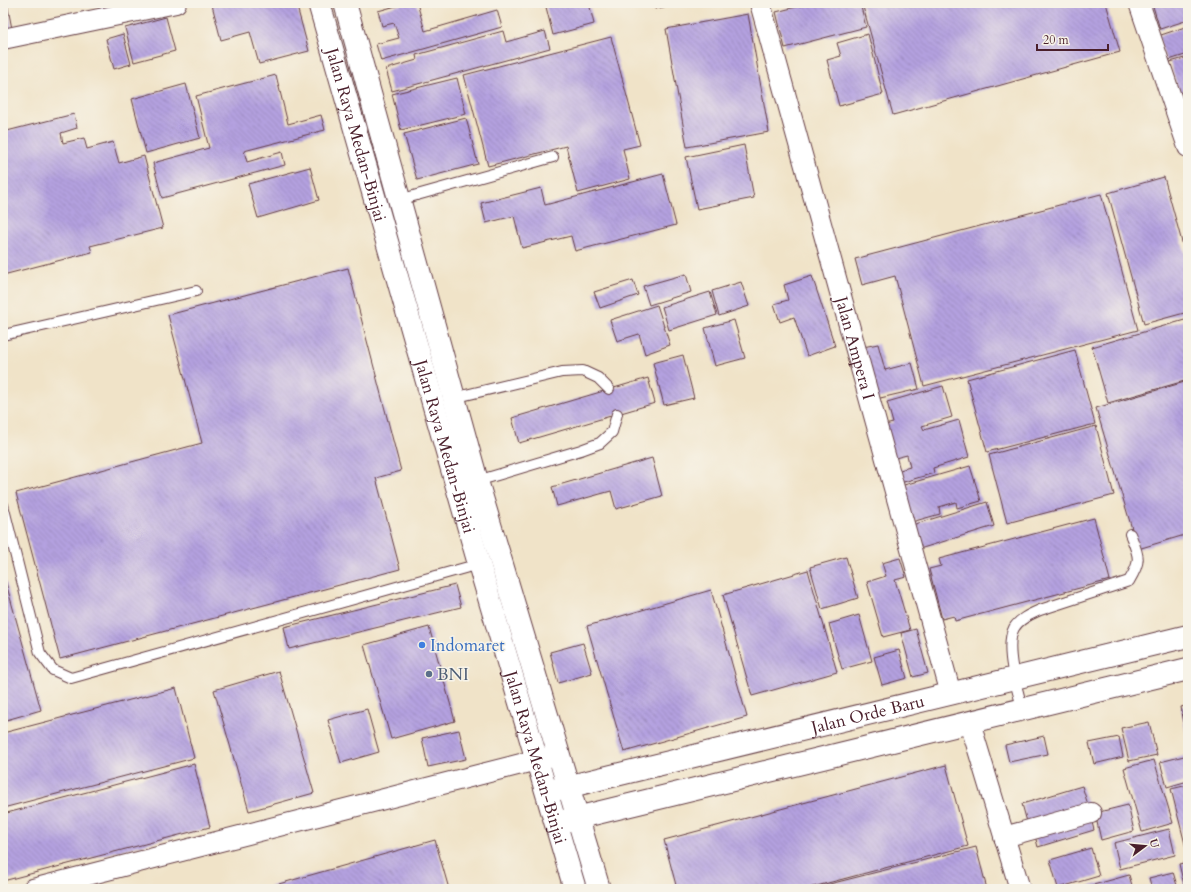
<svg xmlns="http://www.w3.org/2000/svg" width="1191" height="892" font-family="Cardo,serif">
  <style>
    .building { fill: url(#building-back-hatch) }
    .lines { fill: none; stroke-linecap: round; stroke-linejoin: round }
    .service-casing { stroke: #633c43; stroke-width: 12 }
    .minor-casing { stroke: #633c43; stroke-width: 22 }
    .secondary-casing { stroke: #633c43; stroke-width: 24 }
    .trunk-casing { stroke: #633c43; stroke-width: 24 }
    .service { stroke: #fff; stroke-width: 10 }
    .minor { stroke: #fff; stroke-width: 20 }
    .secondary { stroke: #fff; stroke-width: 22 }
    .trunk { stroke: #fff; stroke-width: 22 }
    .shop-dot { fill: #3f7fe0; stroke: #f7f3e8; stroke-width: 1.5 }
    .service-dot { fill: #5c6f8a; stroke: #f7f3e8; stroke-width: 1.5 }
    .labels { text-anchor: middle; stroke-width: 3; stroke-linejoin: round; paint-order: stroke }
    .street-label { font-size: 17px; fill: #4a1f2b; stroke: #f7f3e8 }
    .shop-label { font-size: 17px; fill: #366cbe; stroke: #f7f3e8; text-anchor: start }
    .service-label { font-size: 17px; fill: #4e5e75; stroke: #f7f3e8; text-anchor: start }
  </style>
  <defs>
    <pattern id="building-back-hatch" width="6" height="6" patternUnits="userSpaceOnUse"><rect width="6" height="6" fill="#b4a1e0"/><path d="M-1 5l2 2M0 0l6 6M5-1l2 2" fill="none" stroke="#9483b6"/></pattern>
  </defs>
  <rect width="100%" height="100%" fill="#f7f3e8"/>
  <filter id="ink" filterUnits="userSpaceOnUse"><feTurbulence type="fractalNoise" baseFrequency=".025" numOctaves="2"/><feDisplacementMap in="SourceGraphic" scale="8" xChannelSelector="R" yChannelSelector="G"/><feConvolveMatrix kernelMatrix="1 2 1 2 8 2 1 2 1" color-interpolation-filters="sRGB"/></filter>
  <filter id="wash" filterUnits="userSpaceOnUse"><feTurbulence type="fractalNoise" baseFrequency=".012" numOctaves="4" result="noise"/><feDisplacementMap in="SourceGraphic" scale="16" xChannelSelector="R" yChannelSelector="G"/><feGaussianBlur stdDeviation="0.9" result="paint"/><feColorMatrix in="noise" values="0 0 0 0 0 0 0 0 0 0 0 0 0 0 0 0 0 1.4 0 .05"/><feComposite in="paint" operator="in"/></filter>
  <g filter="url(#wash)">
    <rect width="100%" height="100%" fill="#f0e3c8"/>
    <g id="blocks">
      <g class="building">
        <polygon points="3,3 7,3 12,29 3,31"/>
        <polygon points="98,3 110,3 112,10 101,13"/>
        <polygon points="218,3 296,3 309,51 259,64 250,32 221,40 212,5"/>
        <polygon points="407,3 417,3 425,31 497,10 502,27 381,61 376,44 399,38 394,23 382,26 378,11"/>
        <polygon points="545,3 589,3 594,24 553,35"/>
        <polygon points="653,3 676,3 676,4 655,9"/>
        <polygon points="812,3 860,3 866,27 785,48 776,12"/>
        <polygon points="862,3 1106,3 1120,52 893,115"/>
        <polygon points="1152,3 1188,3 1188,20 1160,29"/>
        <polygon points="748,14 769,132 687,147 666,29"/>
        <polygon points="166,17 175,51 134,62 125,28"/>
        <polygon points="1188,26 1188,54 1166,61 1158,36"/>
        <polygon points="503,31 506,42 545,31 550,48 392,91 386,69 417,60 416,55"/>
        <polygon points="123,34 131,64 114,69 106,39"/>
        <polygon points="868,34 883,94 839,106 827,60 841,56 837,43"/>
        <polygon points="611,37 640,145 623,149 630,179 578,193 566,146 488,166 464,75"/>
        <polygon points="1188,57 1188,90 1179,93 1170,62"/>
        <polygon points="276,75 288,124 321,115 325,130 244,151 247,162 282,152 285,165 162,198 153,163 209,148 196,96"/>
        <polygon points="457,78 466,114 401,130 392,94"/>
        <polygon points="186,84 200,138 146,153 132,99"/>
        <polygon points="1188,95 1188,129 1179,98"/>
        <polygon points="74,114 77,128 61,133 63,143 84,138 87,149 113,142 119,163 144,156 163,228 90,246 92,252 3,275 3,132"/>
        <polygon points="466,118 478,164 417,180 404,134"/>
        <polygon points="744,145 754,198 697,209 686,157"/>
        <polygon points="310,167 319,200 258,218 248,184"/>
        <polygon points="663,174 676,225 575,251 571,236 522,248 514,216 486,223 481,203 541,188 545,205"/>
        <polygon points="1164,177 1188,264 1188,312 1144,324 1108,193"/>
        <polygon points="1101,194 1138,330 924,386 895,276 862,285 855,259"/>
        <polygon points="348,268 401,471 376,478 400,569 60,659 16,493 202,443 168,315"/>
        <polygon points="686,274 691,292 649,305 643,286"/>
        <polygon points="812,276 835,346 807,356 794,317 780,322 774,304 788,300 784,285"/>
        <polygon points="633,280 638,295 600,308 594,292"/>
        <polygon points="741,282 749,306 719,316 712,291"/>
        <polygon points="710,292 717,315 669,330 662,307"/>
        <polygon points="657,305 670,345 645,354 639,334 617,341 610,320"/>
        <polygon points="1188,319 1188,380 1108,403 1092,347"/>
        <polygon points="734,320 745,358 715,366 705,328"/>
        <polygon points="878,344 885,370 912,363 919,389 876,399 863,347"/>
        <polygon points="1075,350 1095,424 987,452 967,379"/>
        <polygon points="683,355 694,398 664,405 653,363"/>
        <polygon points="648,378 655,403 519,443 512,418"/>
        <polygon points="1188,381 1188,534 1138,549 1096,408"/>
        <polygon points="943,386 952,417 922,426 924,430 959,420 969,457 933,468 934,473 897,484 893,472 910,467 907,455 891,459 881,426 893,423 887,402"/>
        <polygon points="1096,426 1114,495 1007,523 989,455"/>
        <polygon points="652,458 662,496 616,509 611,491 557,506 552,487"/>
        <polygon points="970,466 981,501 957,508 956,502 939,507 940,514 908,523 897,487"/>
        <polygon points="987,502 994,526 916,550 909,526"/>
        <polygon points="1094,518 1110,580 955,621 954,616 942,619 929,569 941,566 939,559"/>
        <polygon points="846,557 858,598 822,609 810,567"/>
        <polygon points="900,558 906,577 895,580 910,630 883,637 867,582 886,576 882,563"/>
        <polygon points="808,570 837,672 752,696 723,595"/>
        <polygon points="3,572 41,710 3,721"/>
        <polygon points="455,585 461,607 289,649 284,627"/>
        <polygon points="711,590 747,717 624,752 587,626"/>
        <polygon points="859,615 872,661 842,669 829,624"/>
        <polygon points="429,627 455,721 391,739 364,645"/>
        <polygon points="916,629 928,673 913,677 901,633"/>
        <polygon points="583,643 592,673 558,683 550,652"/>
        <polygon points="899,650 907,678 882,685 874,657"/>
        <polygon points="279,671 314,793 249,811 214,690"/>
        <polygon points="176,688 194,758 3,808 3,733"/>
        <polygon points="1188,705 1188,739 1187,739 1181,707"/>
        <polygon points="367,709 379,752 341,763 328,720"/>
        <polygon points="1149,722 1157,755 1129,761 1121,728"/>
        <polygon points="459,730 466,759 428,767 422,738"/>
        <polygon points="1044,736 1048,754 1009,762 1005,745"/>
        <polygon points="1119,737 1123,757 1094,764 1089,743"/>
        <polygon points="1188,755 1188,781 1167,787 1160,762"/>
        <polygon points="1154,760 1173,823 1142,832 1124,768"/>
        <polygon points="194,764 210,827 3,881 3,814"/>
        <polygon points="946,765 968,846 805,889 677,889 664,840"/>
        <polygon points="1188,785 1188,852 1187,852 1171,789"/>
        <polygon points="1082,786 1090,811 1029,829 1022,804"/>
        <polygon points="1128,805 1134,831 1101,840 1095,813"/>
        <polygon points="1090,815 1094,830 1038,847 1034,832"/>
        <polygon points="1169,829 1175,855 1120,869 1114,843"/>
        <polygon points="435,840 449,889 261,889"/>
        <polygon points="976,847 987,889 814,889 814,888"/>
        <polygon points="1091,848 1099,876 1058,888 1050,860"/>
        <polygon points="1188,862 1188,889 1185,889 1179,864"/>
        <polygon points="1173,872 1178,889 1152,889 1149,878"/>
        <polygon points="1129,875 1133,889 1079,889"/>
      </g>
    </g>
  </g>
  <g filter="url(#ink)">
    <use href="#blocks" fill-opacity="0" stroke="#633c43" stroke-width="1"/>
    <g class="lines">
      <g class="service-casing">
        <g id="service">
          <polyline points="399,200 553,157"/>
          <polyline points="3,335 196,291"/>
          <polyline points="453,398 562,372 583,371 598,378 609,389"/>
          <polyline points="477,481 581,450 600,443 612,432 617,414"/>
          <polyline points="3,505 40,653 53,670 71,678 479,564"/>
          <path d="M1023 710C1017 690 1004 647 1014 628 1019 619 1031 614 1040 610L1129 581C1142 560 1139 556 1130 534"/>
        </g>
      </g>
      <g class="minor-casing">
        <g id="minor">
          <path id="s1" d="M760 3 951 694"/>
          <polyline points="1139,3 1188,147"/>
          <polyline points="3,39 176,3"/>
          <polyline points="970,723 1020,889"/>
          <polyline points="1004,837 1091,813"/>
          <polyline points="33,889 552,756"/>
        </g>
      </g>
      <g class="secondary-casing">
        <g id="secondary">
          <path id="s2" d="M550 791 1188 636"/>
          <polyline points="560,822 1188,669"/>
        </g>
      </g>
      <g class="trunk-casing">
        <g id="trunk">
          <path id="s3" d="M319 3 479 564 575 889"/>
          <polyline points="345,3 477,481 599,889"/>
        </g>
      </g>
      <use href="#service" class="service"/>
      <use href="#minor" class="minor"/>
      <use href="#secondary" class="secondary"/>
      <use href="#trunk" class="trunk"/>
    </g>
  </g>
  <circle class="shop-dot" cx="422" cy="645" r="4"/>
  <circle class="service-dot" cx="429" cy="674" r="4"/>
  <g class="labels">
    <g class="street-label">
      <text dy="6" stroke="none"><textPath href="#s3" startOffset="137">Jalan Raya Medan-Binjai</textPath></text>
      <text dy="6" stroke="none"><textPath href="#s1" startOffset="358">Jalan Ampera I</textPath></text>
      <text dy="6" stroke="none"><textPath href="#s3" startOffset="461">Jalan Raya Medan-Binjai</textPath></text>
      <text dy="6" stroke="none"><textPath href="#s2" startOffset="327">Jalan Orde Baru</textPath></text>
      <text dy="6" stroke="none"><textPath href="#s3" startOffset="785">Jalan Raya Medan-Binjai</textPath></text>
    </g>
    <g class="shop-label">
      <text x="430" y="651">Indomaret</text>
    </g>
    <g class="service-label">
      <text x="437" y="680">BNI</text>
    </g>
  </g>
  <rect width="1191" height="892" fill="none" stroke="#f7f3e8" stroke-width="16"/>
  <g transform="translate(1145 846) rotate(74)" stroke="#f7f3e8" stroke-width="3" paint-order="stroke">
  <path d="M0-3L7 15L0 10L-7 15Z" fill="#4a1f2b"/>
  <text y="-6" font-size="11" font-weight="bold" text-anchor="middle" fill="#4a1f2b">U</text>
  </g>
  <path d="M1037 44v6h71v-6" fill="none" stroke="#4a1f2b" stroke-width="2"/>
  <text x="1043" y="44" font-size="12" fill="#4a1f2b" stroke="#f7f3e8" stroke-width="3" paint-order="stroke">20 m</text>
</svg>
